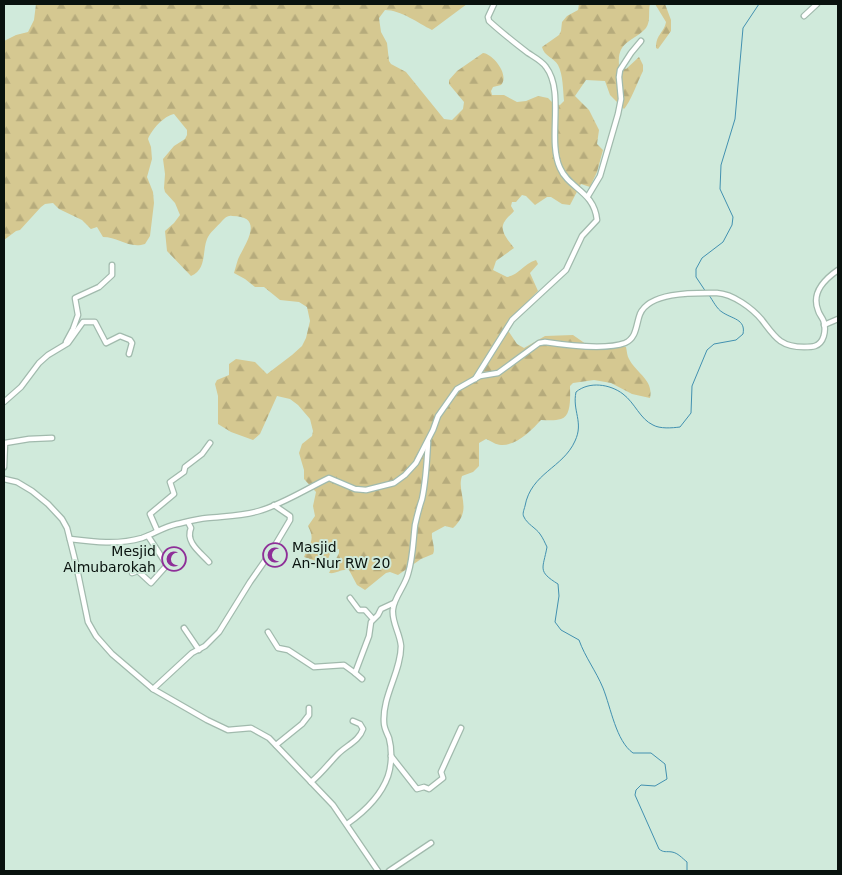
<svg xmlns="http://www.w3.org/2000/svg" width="842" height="875" font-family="'DejaVu Sans',sans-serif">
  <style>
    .forest { fill: url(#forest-firs) }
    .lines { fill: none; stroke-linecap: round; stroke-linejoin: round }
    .stream { stroke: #4291b0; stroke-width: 1 }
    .street-casing { stroke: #a1baad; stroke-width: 7 }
    .street { stroke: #fff; stroke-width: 4.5 }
    .labels { text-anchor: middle; stroke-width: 4; stroke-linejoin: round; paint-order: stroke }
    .poi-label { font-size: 14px; fill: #09120e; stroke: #d0eadb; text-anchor: start }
  </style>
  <defs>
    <pattern id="forest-firs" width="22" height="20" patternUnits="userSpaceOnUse" patternTransform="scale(1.25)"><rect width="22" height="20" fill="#d5c891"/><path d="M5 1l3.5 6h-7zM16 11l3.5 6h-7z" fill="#b6ab7c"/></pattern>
  </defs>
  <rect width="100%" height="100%" fill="#d0eadb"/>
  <g class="forest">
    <path d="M36 4H467L432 30C418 23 401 10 385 10L379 18 381 32 387 43 389 61 391 64 406 72 444 119 452 120 463 109 464 102 449 84V80L457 71 483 53C493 54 510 75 501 85L493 87 491 91 492 95H504L517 102 526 101 538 96 548 98 553 103 560 105 564 101C563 90 563 74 558 65 554 58 544 56 542 47L559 35 561 31 562 22 567 16 578 10 579 4H650C648 11 651 21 646 28 634 42 617 40 619 65L626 69 639 57 643 65V71C638 81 630 103 624 109L610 95 605 81 586 80 575 96 589 110 599 130 597 144 603 150 597 172 590 187 581 184 570 205 562 204 551 197H547L535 205 526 196 522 195 516 202H512L511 206 514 211C511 215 507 217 505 221 498 230 509 241 514 248L496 261 493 270 507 277C519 275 523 264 536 260L538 264 530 273 538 291 511 318 505 326 517 344 524 348 545 336 573 335 593 349 619 346 626 347C627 351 627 356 629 359 636 373 654 380 650 398L632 394 611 383 594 380 573 383 570 386C570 395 572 416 561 419 555 421 547 420 541 420 532 430 516 446 501 445 496 445 491 441 486 439L479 443V466L473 472 462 476C456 493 474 509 453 528L445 526 432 533C431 540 436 548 433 554L421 559 398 575 390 572 386 573 365 590 357 585 349 570C340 569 337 574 329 573L339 553V549L331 551 327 562 316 561 304 557C309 543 316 541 308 526L315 516 313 506 316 492 304 479V470L299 453 302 444 312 436 313 431 310 419 298 405 290 399 277 396 260 434 253 440 231 432 218 424V396L215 384 217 380 229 375V364L236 359 255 362 267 374 292 355 302 346 306 338 310 321 307 307 299 302 280 300 264 287H255L245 279 234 273C236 267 237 260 240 255 248 240 263 216 232 216 228 215 225 218 222 221 217 227 210 232 207 239 202 252 207 269 191 276L167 251 165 231 174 223 180 215 175 203 165 192 164 188 165 174 163 159 174 146 185 139 187 135V130L174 114C164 116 152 129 148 139L151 147 152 159 147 177 153 192 154 203 150 236 145 244C129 249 118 237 103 237L97 227 91 229 82 220 59 209 53 203 45 204 41 207 20 230 16 231 4 240V41L16 35 28 32 34 20Z"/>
    <path d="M655 4H665L671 20V31L658 49 656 48C656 34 664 33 666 22Z"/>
  </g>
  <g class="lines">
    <g class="stream">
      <polyline points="706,292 696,277 696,269 702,258 723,242 732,225 733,217 720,189 721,165 735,119 743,28 759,4"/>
      <path d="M687 871V862C682 858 678 853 672 852 666 851 664 853 659 849L635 795 636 790 641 785 655 786 667 779 665 764 651 753H633C616 741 611 708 603 688 596 671 585 657 579 640L561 630 555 622 559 596 558 584C537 571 543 569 547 547 545 543 543 538 540 534 536 528 527 524 524 517 522 514 524 510 525 506 531 473 563 468 575 441 584 422 572 411 576 392 589 381 610 384 623 394 635 403 640 419 653 425 660 429 672 428 680 427L691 413 692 386 707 350 714 344 736 340 743 334C746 319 732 319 722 312 717 309 713 301 709 295"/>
    </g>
    <g class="street-casing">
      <g id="street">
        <polyline points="804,16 817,4"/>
        <polyline points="588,196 600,176 618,114 621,99 619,77 620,70 631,53 641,41"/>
        <polyline points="824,325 838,319"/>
        <polyline points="66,342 73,329 78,315 75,298 99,287 112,275 112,265"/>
        <path d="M475 379 512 320 566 270 582 236 597 220C594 191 569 189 560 168 547 140 565 92 546 67 542 61 534 57 528 53 515 43 501 32 489 21L488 17 494 4"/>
        <polyline points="4,402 21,387 39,363 48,355 68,343 83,322 95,322 106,343 120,336 130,340 132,343 129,354"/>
        <polyline points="4,467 5,443 29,439 52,438"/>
        <polyline points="4,479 17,482 32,491 48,504 62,519 67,528 76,564 88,622 96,636 112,654 153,689 207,720 228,730 251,728 269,738 333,805 378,871"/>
        <path d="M188 522 191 528C185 542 200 552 209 562"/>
        <polyline points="157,530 150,514 174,494 170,482 184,472 185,467 202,454 210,443"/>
        <path d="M70 539C94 542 118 545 142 538 154 534 163 527 177 524 186 522 197 519 207 518 225 516 242 516 259 511 283 504 306 489 329 478L355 489 366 490 394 483 405 475 416 463 433 430 438 416 457 389 480 376 498 373 539 343 545 342C565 345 606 350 625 343 637 338 636 324 640 314 650 291 697 293 717 293 733 294 752 308 762 320 775 337 780 347 804 347 807 347 812 347 815 346 824 343 826 331 824 323 824 319 819 315 818 310 811 292 825 279 838 270"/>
        <polyline points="132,573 138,571 151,583 167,565 148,536"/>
        <polyline points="350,598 359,610 365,610 373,619"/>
        <polyline points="184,628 199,650"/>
        <polyline points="268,632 278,648 288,650 314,667 344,665 355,673 369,636 371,622 378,615 381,609 394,603"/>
        <polyline points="355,673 362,679"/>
        <polyline points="153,689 192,653 205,646 219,632 250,582 271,552 290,520 290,516 274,505"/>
        <polyline points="276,745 302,724 309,715 309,708"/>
        <polyline points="391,756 417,789 424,787 429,789 443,778 441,772 461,728"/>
        <path d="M311 782C322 773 329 763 338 754 347 745 359 741 363 729L360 724 353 721"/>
        <path d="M347 824C364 812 381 796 388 776 392 764 392 749 389 738 387 733 384 728 384 723 382 696 401 672 401 646 400 633 391 621 393 609 394 598 405 586 408 574 413 558 413 542 415 525 417 516 419 508 422 499 426 481 427 461 428 442"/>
        <polyline points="389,871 431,843"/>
      </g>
    </g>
    <use href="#street" class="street"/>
  </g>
  <defs>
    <g id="mosque-ring" transform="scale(1.25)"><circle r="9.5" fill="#d0eadb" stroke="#8e2f98" stroke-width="1.5"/><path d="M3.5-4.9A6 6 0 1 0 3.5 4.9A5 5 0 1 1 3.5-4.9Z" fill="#8e2f98"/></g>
  </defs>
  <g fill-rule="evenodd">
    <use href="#mosque-ring" x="275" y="555"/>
    <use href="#mosque-ring" x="174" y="559"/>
  </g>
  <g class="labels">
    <g class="poi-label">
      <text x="292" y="552">Masjid<tspan x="292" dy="16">An-Nur RW 20</tspan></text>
      <text x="156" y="556" text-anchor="end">Mesjid<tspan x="156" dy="16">Almubarokah</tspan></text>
    </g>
  </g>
  <rect width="842" height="875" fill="none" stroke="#09120e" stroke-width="10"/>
</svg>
